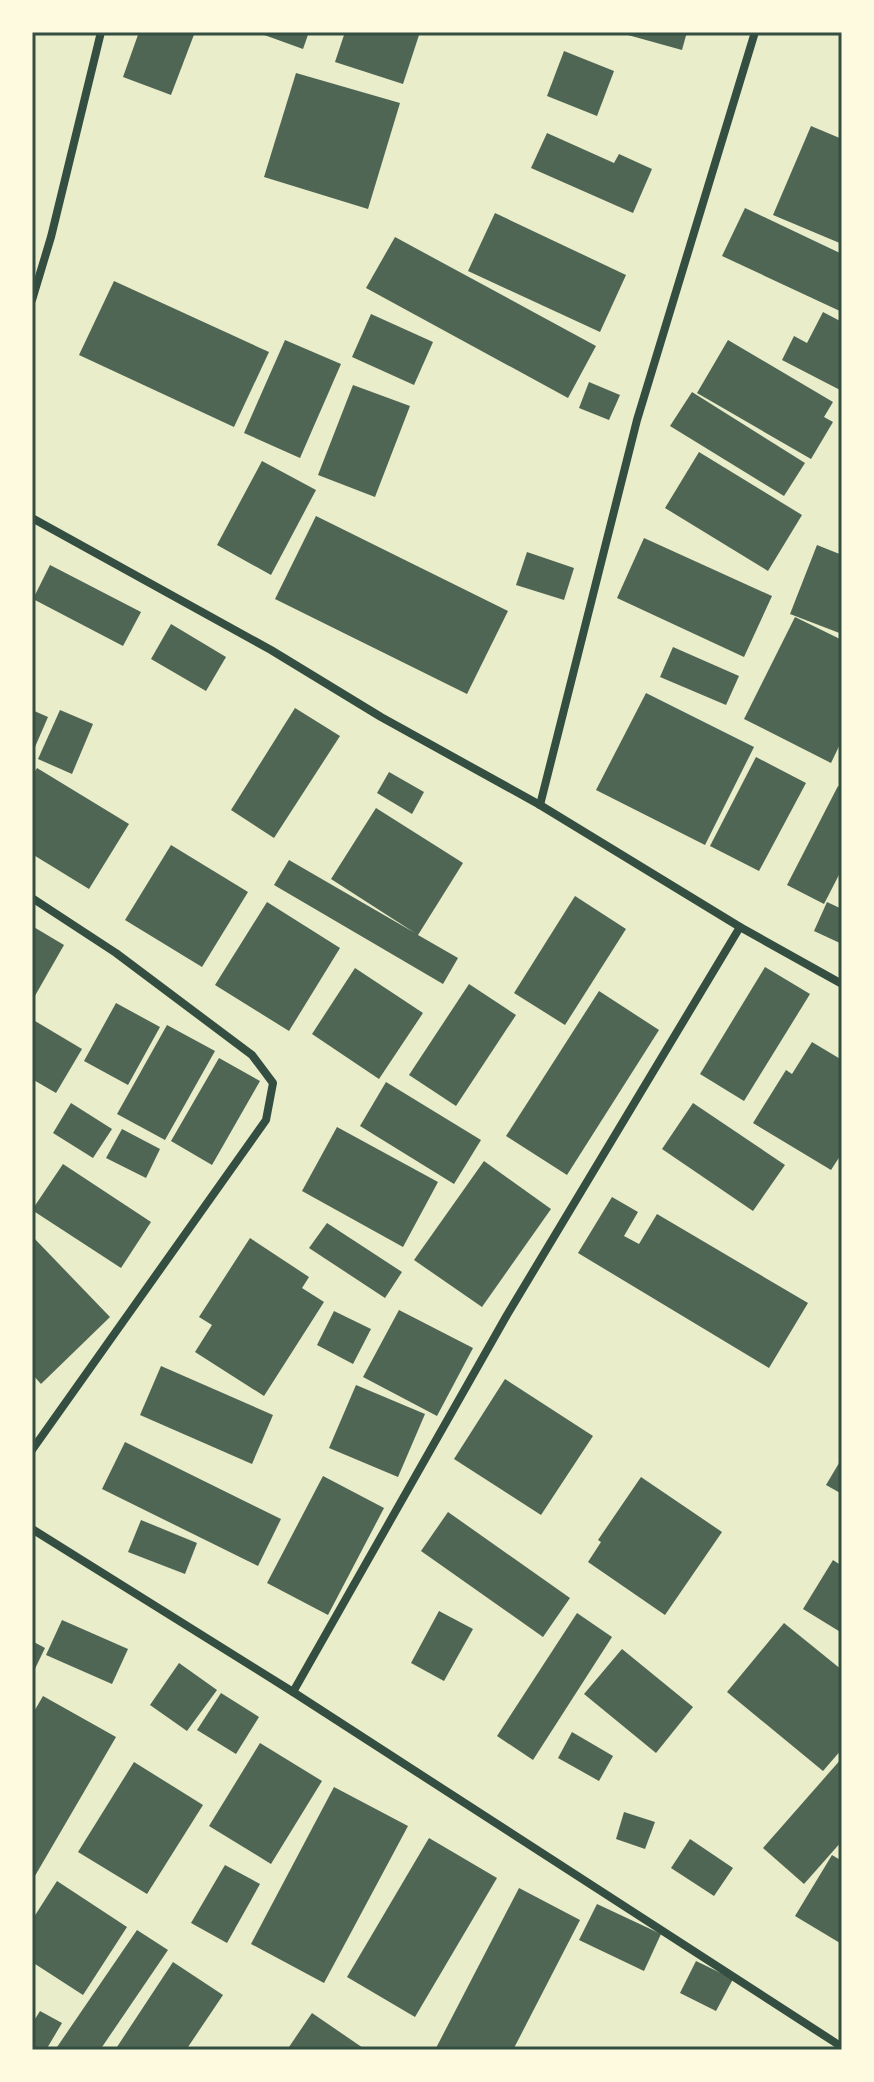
<svg xmlns="http://www.w3.org/2000/svg" width="874" height="2082" font-family="Quicksand,sans-serif">
  <style>
    .building { fill: #4f6655 }
    .lines { fill: none; stroke-linecap: round; stroke-linejoin: round }
    .minor { stroke: #344e41; stroke-width: 8 }
    .neatline { fill: none; stroke: #344e41; stroke-width: 3 }
  </style>
  <rect width="100%" height="100%" fill="#e9edc9"/>
  <g class="building">
    <polygon points="139,32 195,32 171,95 123,77"/>
    <polygon points="256,32 309,32 303,49"/>
    <polygon points="345,32 420,32 403,84 335,62"/>
    <polygon points="617,32 687,32 682,50"/>
    <polygon points="564,51 614,71 597,116 547,96"/>
    <polygon points="296,73 400,103 368,209 264,177"/>
    <polygon points="811,126 842,139 842,244 773,215"/>
    <polygon points="547,133 614,163 619,154 652,169 633,213 531,168"/>
    <polygon points="745,208 842,254 842,312 722,256"/>
    <polygon points="495,213 626,275 600,332 468,271"/>
    <polygon points="395,237 596,346 568,398 366,288"/>
    <polygon points="114,281 269,352 234,427 79,355"/>
    <polygon points="823,312 842,322 842,391 782,360 794,336 807,343"/>
    <polygon points="371,314 433,342 414,385 352,357"/>
    <polygon points="285,340 341,364 300,458 244,433"/>
    <polygon points="728,340 833,402 824,417 833,422 811,459 697,393"/>
    <polygon points="589,382 620,395 609,420 579,408"/>
    <polygon points="353,385 410,406 375,497 318,475"/>
    <polygon points="692,392 805,463 784,496 670,426"/>
    <polygon points="699,452 802,515 768,571 665,508"/>
    <polygon points="262,461 316,490 271,575 217,545"/>
    <polygon points="316,516 508,611 467,694 275,599"/>
    <polygon points="644,538 772,596 744,657 617,598"/>
    <polygon points="817,545 842,555 842,634 790,614"/>
    <polygon points="527,552 574,568 564,600 516,585"/>
    <polygon points="50,565 141,612 123,646 33,599"/>
    <polygon points="795,617 842,640 842,740 831,763 744,719"/>
    <polygon points="171,624 226,657 206,691 151,659"/>
    <polygon points="673,647 739,676 726,705 660,677"/>
    <polygon points="646,693 754,747 705,845 596,790"/>
    <polygon points="295,708 340,736 274,838 231,810"/>
    <polygon points="32,710 48,717 32,754"/>
    <polygon points="60,710 93,724 72,774 38,759"/>
    <polygon points="756,757 806,783 759,871 710,846"/>
    <polygon points="37,768 129,824 89,889 32,854 32,776"/>
    <polygon points="389,772 424,792 412,814 377,793"/>
    <polygon points="838,786 842,788 842,869 824,904 787,885"/>
    <polygon points="376,808 463,863 418,935 458,958 443,984 274,885 289,860 415,933 331,879"/>
    <polygon points="171,845 248,892 202,967 125,920"/>
    <polygon points="575,896 626,929 565,1025 514,993"/>
    <polygon points="267,902 340,948 289,1031 215,985"/>
    <polygon points="827,902 842,909 842,944 814,931"/>
    <polygon points="32,926 64,945 32,1001"/>
    <polygon points="765,967 810,994 744,1101 700,1074"/>
    <polygon points="355,968 423,1013 379,1079 312,1034"/>
    <polygon points="469,984 516,1015 456,1106 409,1075"/>
    <polygon points="599,991 659,1030 567,1175 506,1136"/>
    <polygon points="116,1003 160,1027 128,1085 84,1061"/>
    <polygon points="35,1021 82,1049 56,1093 32,1079 32,1025"/>
    <polygon points="167,1025 215,1051 165,1140 117,1114"/>
    <polygon points="812,1042 842,1060 842,1153 831,1170 753,1123 786,1070 792,1074"/>
    <polygon points="219,1058 260,1081 212,1165 171,1141"/>
    <polygon points="386,1082 481,1140 454,1184 360,1126"/>
    <polygon points="71,1103 112,1129 93,1158 53,1133"/>
    <polygon points="693,1103 785,1165 753,1211 662,1149"/>
    <polygon points="337,1127 438,1182 403,1247 302,1191"/>
    <polygon points="122,1129 160,1149 146,1178 106,1158"/>
    <polygon points="484,1161 551,1209 482,1307 414,1260"/>
    <polygon points="63,1164 151,1222 121,1268 32,1210"/>
    <polygon points="612,1197 638,1212 624,1236 639,1244 657,1214 808,1303 769,1368 578,1253"/>
    <polygon points="327,1223 402,1272 385,1298 309,1248"/>
    <polygon points="32,1236 110,1317 41,1384 32,1374"/>
    <polygon points="250,1238 309,1277 302,1288 324,1302 264,1396 195,1352 212,1325 199,1317"/>
    <polygon points="399,1310 473,1348 437,1416 363,1377"/>
    <polygon points="334,1311 371,1329 353,1364 317,1345"/>
    <polygon points="161,1366 273,1415 252,1464 140,1415"/>
    <polygon points="505,1379 593,1436 541,1515 454,1459"/>
    <polygon points="356,1385 425,1414 398,1477 329,1448"/>
    <polygon points="125,1442 281,1519 258,1566 102,1489"/>
    <polygon points="842,1458 842,1494 826,1485"/>
    <polygon points="323,1476 384,1508 328,1615 267,1583"/>
    <polygon points="641,1477 722,1532 665,1615 588,1562 601,1542 598,1540"/>
    <polygon points="448,1512 570,1598 543,1637 421,1551"/>
    <polygon points="141,1520 197,1543 185,1574 128,1552"/>
    <polygon points="833,1560 842,1566 842,1633 803,1609"/>
    <polygon points="439,1611 473,1629 444,1681 411,1663"/>
    <polygon points="577,1613 612,1637 533,1760 497,1736"/>
    <polygon points="62,1620 128,1649 112,1684 46,1655"/>
    <polygon points="784,1623 842,1670 842,1749 823,1771 727,1692"/>
    <polygon points="32,1641 45,1648 32,1675"/>
    <polygon points="622,1649 693,1707 656,1753 584,1694"/>
    <polygon points="179,1663 217,1690 187,1731 150,1705"/>
    <polygon points="221,1693 259,1717 236,1754 197,1730"/>
    <polygon points="43,1696 116,1737 32,1881 32,1715"/>
    <polygon points="572,1732 613,1756 599,1781 558,1758"/>
    <polygon points="260,1743 322,1781 271,1864 209,1826"/>
    <polygon points="842,1758 842,1841 804,1884 763,1848"/>
    <polygon points="134,1762 203,1805 147,1894 78,1852"/>
    <polygon points="334,1787 408,1826 324,1983 251,1944"/>
    <polygon points="624,1812 655,1822 645,1849 616,1839"/>
    <polygon points="429,1838 497,1878 415,2017 347,1977"/>
    <polygon points="690,1839 733,1868 714,1896 671,1868"/>
    <polygon points="832,1855 842,1861 842,1939 840,1943 795,1916"/>
    <polygon points="225,1865 260,1884 227,1943 191,1923"/>
    <polygon points="57,1881 127,1927 83,1995 32,1962 32,1920"/>
    <polygon points="519,1888 580,1920 513,2050 435,2050"/>
    <polygon points="597,1904 661,1934 644,1971 579,1940"/>
    <polygon points="137,1930 168,1950 100,2050 55,2050"/>
    <polygon points="696,1961 733,1979 716,2011 680,1993"/>
    <polygon points="173,1962 223,1995 186,2050 115,2050"/>
    <polygon points="40,2011 62,2023 46,2050 32,2050 32,2024"/>
    <polygon points="312,2013 366,2050 287,2050"/>
  </g>
  <g class="lines">
    <g class="minor">
      <polyline points="32,300 51,237 101,32"/>
      <polyline points="32,518 271,650 381,717 540,805 740,927 842,984"/>
      <polyline points="540,805 637,420 755,32"/>
      <polyline points="32,898 116,953 252,1055 273,1083 266,1120 32,1450"/>
      <polyline points="32,1529 293,1692 842,2047"/>
      <polyline points="293,1692 507,1315 740,927"/>
    </g>
  </g>
  <rect width="874" height="2082" fill="none" stroke="#fefae0" stroke-width="68"/>
  <rect x="34" y="34" width="806" height="2014" class="neatline"/>
</svg>
